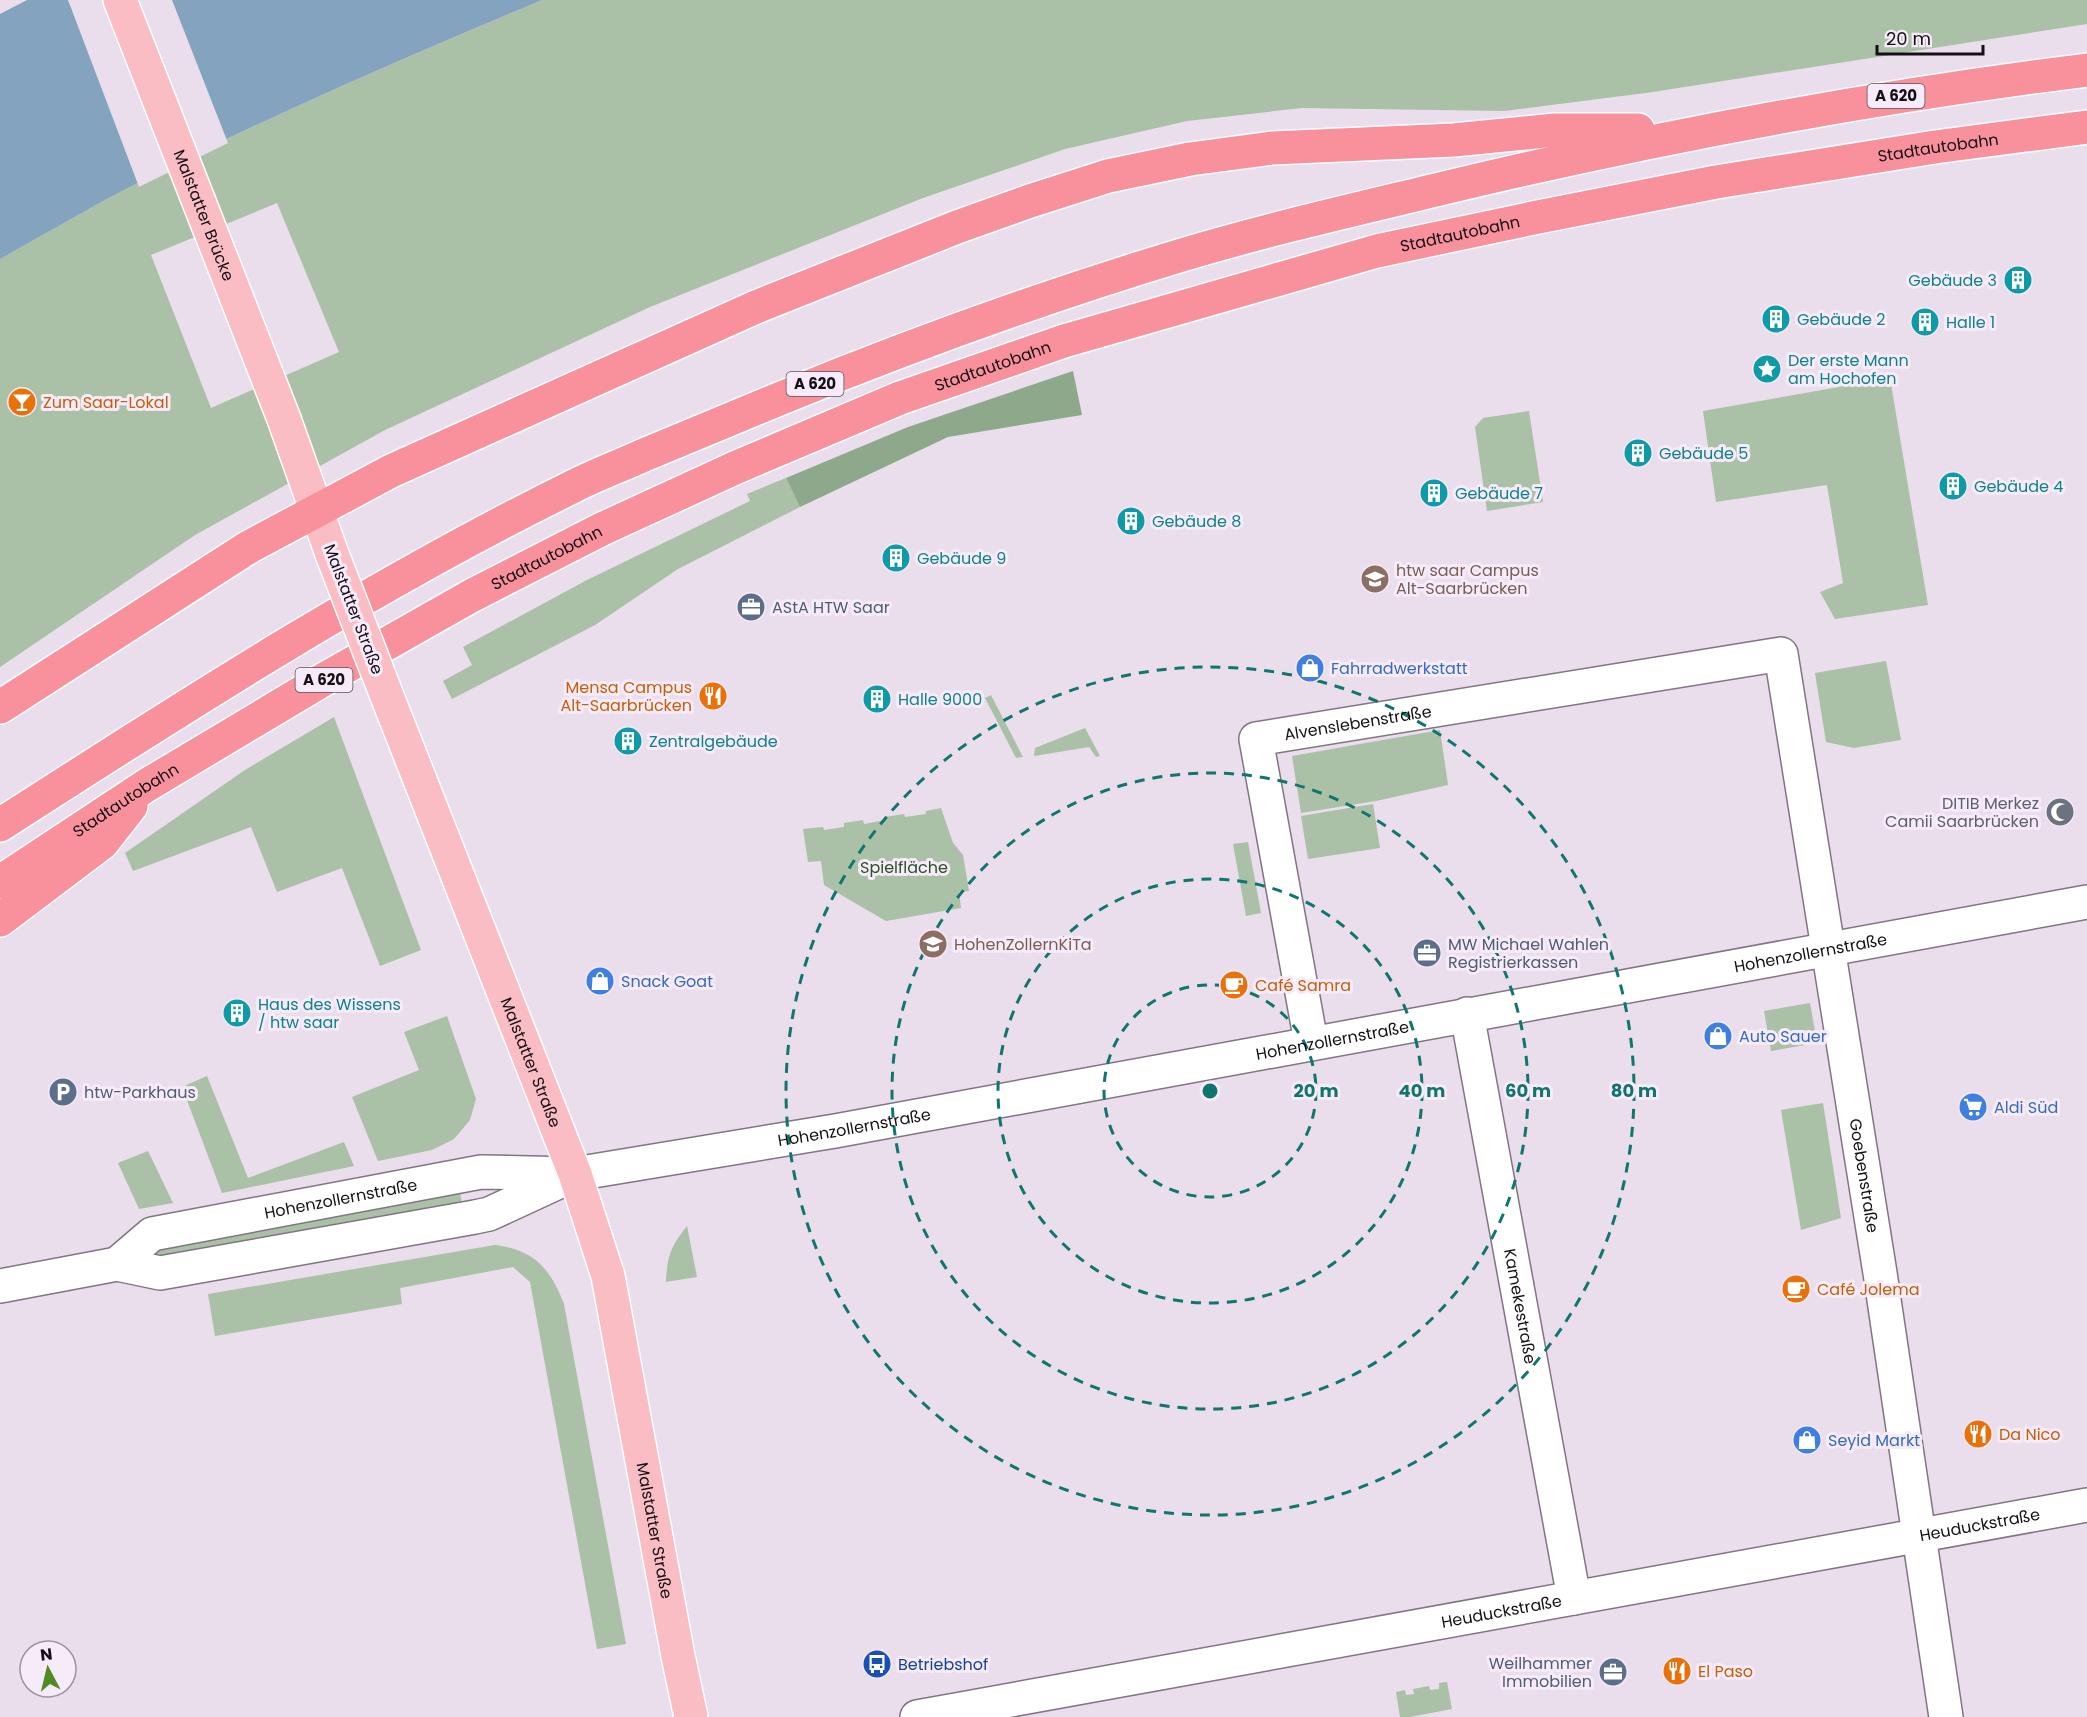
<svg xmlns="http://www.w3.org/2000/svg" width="2087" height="1717" font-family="Poppins,sans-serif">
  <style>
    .green { fill: #aac0a7; fill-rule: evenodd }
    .forest { fill: #8da88a }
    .water { fill: #83a3be }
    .pier { fill: #eaddec }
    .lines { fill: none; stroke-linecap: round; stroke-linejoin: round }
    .minor-casing { stroke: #817582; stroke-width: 36 }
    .major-casing { stroke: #fff; stroke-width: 36 }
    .highway-casing { stroke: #fff; stroke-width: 36 }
    .minor { stroke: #fff; stroke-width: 33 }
    .major { stroke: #fbbdc4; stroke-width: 33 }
    .highway { stroke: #f9919c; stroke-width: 33 }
    .major-bridge-casing { stroke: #fff; stroke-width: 36; stroke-linecap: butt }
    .major-bridge { stroke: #fbbdc4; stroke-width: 33 }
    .ring { fill: none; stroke: #0f766e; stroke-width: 3; stroke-dasharray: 10 8 }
    .labels { text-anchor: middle; stroke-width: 6; stroke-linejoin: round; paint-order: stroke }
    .shield { fill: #f7eaf9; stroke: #595159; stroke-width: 1.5 }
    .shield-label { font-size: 15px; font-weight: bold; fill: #151015 }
    .street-label { font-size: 16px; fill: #151015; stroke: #f7eaf9 }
    .culture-label { font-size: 16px; fill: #0d838f; stroke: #f7eaf9; text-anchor: start }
    .food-label { font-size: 16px; fill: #c56008; stroke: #f7eaf9; text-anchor: start }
    .education-label { font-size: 16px; fill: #785e54; stroke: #f7eaf9; text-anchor: start }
    .service-label { font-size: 16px; fill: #4e5e75; stroke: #f7eaf9; text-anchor: start }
    .shop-label { font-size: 16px; fill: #366cbe; stroke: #f7eaf9; text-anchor: start }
    .worship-label { font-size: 16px; fill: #5b616d; stroke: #f7eaf9; text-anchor: end }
    .park-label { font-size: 16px; fill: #2a5226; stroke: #f7eaf9 }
    .transit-label { font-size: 16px; fill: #164399; stroke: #f7eaf9; text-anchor: start }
    .centre { fill: #0f766e; stroke: #f7eaf9; stroke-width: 3 }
    .ring-label { font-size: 18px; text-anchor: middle; font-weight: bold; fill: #0f766e; stroke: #f7eaf9; stroke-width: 6; stroke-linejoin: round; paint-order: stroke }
  </style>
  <rect width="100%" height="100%" fill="#eaddec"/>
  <g class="green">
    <path d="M542 0H2087V24L1653 92 1504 111 1302 108 1187 121 1065 149 923 198 650 307 385 430 195 535 0 667V259C34 240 69 220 103 201 245 126 394 62 542 0ZM277 203 339 352 211 408 151 255Z"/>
    <polygon points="1890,378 1928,605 1835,619 1820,592 1843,583 1827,485 1716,502 1703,411"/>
    <polygon points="1529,411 1543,502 1487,511 1475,427 1483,418"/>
    <polygon points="786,478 800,507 678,569 595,625 452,699 443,681 472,665 463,647 587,580 750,501 747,494"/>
    <polygon points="1886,661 1901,740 1854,748 1826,742 1815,673"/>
    <polygon points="991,695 1023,757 1016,758 985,698"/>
    <polygon points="334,717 421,950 380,966 342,868 277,892 251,827 133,871 125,853 245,770"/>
    <polygon points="1085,728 1100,756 1096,757 1089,747 1034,756 1035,748"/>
    <polygon points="1440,730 1448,785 1376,801 1301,813 1292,756"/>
    <polygon points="1373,804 1380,848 1308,859 1301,816"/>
    <polygon points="941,808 953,843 963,855 969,891 959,892 961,908 886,921 824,885 821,861 808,862 803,829 823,827 824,830 844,827 844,823 863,820 864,824 885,820 885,817 904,814 905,817 926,814 926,811"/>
    <polygon points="1248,842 1261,913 1246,916 1233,844"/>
    <polygon points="1810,1003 1817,1043 1771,1051 1764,1011"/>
    <polygon points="447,1016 476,1099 470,1120 454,1139 432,1150 378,1161 352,1097 419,1070 404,1032"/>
    <polygon points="207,1076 248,1178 344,1142 354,1166 222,1193 182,1087"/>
    <polygon points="1823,1103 1841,1218 1801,1230 1781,1110"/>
    <polygon points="148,1151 173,1203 139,1209 118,1163"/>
    <polygon points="460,1192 462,1204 157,1257 154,1247"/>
    <path d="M687 1226 697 1277 666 1282C667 1256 671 1246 687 1226Z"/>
    <path d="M495 1245C534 1250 550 1268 564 1304L626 1644 597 1649 530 1282 513 1267 400 1288 402 1304 215 1336 208 1294Z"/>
    <polygon points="1447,1682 1452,1709 1410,1717 1400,1717 1396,1692 1405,1690 1406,1695 1414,1694 1413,1689 1429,1686 1430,1690 1439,1689 1439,1683"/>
  </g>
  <polygon class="forest" points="1073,371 1082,415 948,437 800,507 786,478 908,427"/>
  <path class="water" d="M27 0H542C394 62 245 126 103 201 69 220 34 240 0 259V14Z"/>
  <polygon class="pier" points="68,0 172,0 228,143 139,187"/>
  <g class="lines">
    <g class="minor-casing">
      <g id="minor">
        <path id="s1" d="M1467 1014 1574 1598"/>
        <path id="s2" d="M1311 1042 1256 739 1781 654 1880 1273 1946 1717"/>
        <path id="s3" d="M117 1264 152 1234 481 1172 575 1174 835 1131 2087 902"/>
        <polyline points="0,1286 117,1264 160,1273 475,1217 489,1214 567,1178"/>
        <path id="s4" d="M917 1717 2087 1505"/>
      </g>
    </g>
    <g class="major-casing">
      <g id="major">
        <path id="s5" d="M120 0 284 419 332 554"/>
        <path id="s6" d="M385 691 575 1174 608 1276 678 1656 691 1717"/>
      </g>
    </g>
    <g class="highway-casing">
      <g id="highway">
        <polyline points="0,707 249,547 391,471 756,307 957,227 1030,201 1108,176 1190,159 1272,148 1454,140 1555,130 1638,130"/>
        <path d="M0 825C186 705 373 585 572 487 595 475 620 466 644 455 689 436 734 418 779 399 911 345 1046 296 1182 255 1269 229 1357 209 1444 188 1657 137 1870 97 2087 70"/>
        <path id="s7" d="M0 882 147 785 321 681 471 596 602 529 737 467 900 398 1064 341 1377 251 1538 217 1716 182 1935 147 2087 127"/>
        <polyline points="0,920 102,843 131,806"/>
      </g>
    </g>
    <use href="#minor" class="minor"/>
    <use href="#major" class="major"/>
    <use href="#highway" class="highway"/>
    <g class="major-bridge-casing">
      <polyline id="major-bridge" points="332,554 385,691"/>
    </g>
    <use href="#major-bridge" class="major-bridge"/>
  </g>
  <g class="ring">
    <circle cx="1210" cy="1091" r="106"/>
    <circle cx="1210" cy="1091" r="212"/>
    <circle cx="1210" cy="1091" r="318"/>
    <circle cx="1210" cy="1091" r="424"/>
  </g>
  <defs>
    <g id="building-disc" transform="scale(1.5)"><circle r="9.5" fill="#0f9aa8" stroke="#f7eaf9"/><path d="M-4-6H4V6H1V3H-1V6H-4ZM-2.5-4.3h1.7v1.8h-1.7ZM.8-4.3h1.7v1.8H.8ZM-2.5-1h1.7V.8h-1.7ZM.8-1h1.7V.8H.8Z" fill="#fff"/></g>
    <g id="sight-disc" transform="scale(1.5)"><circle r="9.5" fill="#0f9aa8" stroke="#f7eaf9"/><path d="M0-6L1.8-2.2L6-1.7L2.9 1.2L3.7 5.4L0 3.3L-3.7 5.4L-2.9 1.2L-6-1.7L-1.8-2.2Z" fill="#fff"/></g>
    <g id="bar-disc" transform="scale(1.5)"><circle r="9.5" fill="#e8710a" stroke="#f7eaf9"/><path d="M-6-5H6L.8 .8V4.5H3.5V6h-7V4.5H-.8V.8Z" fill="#fff"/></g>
    <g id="university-disc" transform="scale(1.5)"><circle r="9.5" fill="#8d6e63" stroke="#f7eaf9"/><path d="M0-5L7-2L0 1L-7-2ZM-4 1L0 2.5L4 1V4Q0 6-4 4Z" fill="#fff"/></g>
    <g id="office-disc" transform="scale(1.5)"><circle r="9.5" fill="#5c6f8a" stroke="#f7eaf9"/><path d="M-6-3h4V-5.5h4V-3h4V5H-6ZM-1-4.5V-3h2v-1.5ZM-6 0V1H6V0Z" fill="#fff"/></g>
    <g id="shop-disc" transform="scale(1.5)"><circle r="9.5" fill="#3f7fe0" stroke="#f7eaf9"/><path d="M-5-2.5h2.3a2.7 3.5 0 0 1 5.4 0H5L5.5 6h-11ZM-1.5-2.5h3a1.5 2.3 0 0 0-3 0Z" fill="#fff"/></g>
    <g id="restaurant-disc" transform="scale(1.5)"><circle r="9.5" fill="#e8710a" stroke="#f7eaf9"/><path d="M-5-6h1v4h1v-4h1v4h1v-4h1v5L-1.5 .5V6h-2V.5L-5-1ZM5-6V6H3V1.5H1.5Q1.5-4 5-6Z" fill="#fff"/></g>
    <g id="mosque-disc" transform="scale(1.5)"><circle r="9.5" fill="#6b7280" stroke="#f7eaf9"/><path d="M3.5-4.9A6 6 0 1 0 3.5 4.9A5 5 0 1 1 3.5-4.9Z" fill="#fff"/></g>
    <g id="school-disc" transform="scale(1.5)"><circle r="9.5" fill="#8d6e63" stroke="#f7eaf9"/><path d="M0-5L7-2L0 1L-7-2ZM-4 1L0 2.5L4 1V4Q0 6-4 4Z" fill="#fff"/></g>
    <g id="cafe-disc" transform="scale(1.5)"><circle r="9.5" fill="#e8710a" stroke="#f7eaf9"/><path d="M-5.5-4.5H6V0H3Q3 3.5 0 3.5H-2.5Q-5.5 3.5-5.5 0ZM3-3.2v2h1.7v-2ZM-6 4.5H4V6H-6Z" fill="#fff"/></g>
    <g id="parking-disc" transform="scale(1.5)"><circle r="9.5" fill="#5c6f8a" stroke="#f7eaf9"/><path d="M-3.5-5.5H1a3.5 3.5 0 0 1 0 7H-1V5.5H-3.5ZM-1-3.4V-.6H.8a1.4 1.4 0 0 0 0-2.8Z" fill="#fff"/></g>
    <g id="supermarket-disc" transform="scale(1.5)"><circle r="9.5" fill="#3f7fe0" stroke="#f7eaf9"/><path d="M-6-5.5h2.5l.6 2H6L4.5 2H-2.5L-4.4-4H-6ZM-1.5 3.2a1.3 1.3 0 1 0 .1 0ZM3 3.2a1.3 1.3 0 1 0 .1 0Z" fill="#fff"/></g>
    <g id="bus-disc" transform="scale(1.5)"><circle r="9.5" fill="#1a4fb4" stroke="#f7eaf9"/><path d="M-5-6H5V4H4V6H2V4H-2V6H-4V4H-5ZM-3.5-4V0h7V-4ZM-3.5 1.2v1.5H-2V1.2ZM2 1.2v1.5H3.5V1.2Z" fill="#fff"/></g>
  </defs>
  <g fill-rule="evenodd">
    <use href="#building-disc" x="2018" y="280"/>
    <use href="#building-disc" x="1776" y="319"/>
    <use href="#building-disc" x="1925" y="322"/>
    <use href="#sight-disc" x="1767" y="369"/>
    <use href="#bar-disc" x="22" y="402"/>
    <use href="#building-disc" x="1638" y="453"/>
    <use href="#building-disc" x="1953" y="486"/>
    <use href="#building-disc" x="1434" y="493"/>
    <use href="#building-disc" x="1131" y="521"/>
    <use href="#building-disc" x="896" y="558"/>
    <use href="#university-disc" x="1375" y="579"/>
    <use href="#office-disc" x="751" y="607"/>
    <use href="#shop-disc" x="1310" y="668"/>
    <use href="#restaurant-disc" x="713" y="696"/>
    <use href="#building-disc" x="877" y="699"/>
    <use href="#building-disc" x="628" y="741"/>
    <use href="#mosque-disc" x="2060" y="812"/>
    <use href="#school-disc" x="933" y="944"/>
    <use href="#office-disc" x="1427" y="953"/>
    <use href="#shop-disc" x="600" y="981"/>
    <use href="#cafe-disc" x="1234" y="985"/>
    <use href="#building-disc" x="237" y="1013"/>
    <use href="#shop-disc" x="1718" y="1036"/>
    <use href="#parking-disc" x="63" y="1092"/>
    <use href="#supermarket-disc" x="1973" y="1107"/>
    <use href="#cafe-disc" x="1796" y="1289"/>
    <use href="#restaurant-disc" x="1978" y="1434"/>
    <use href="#shop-disc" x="1807" y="1440"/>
    <use href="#bus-disc" x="877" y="1664"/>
    <use href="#restaurant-disc" x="1677" y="1671"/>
    <use href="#office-disc" x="1613" y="1672"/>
  </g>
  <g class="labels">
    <g class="shield">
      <rect x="1867.5" y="84" width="57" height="24" rx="4.5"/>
      <rect x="786.5" y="372" width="57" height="24" rx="4.5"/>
      <rect x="295.5" y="668" width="57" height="24" rx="4.5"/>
    </g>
    <g class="shield-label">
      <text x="1896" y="101">A 620</text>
      <text x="815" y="389">A 620</text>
      <text x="324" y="685">A 620</text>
    </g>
    <g class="street-label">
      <text dy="6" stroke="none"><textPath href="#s7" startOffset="2094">Stadtautobahn</textPath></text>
      <text dy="6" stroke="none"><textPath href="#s5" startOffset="231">Malstatter Brücke</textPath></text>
      <text dy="6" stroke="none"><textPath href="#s7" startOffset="1608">Stadtautobahn</textPath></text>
      <text dy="6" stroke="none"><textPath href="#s7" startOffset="1122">Stadtautobahn</textPath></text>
      <text dy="6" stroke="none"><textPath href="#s7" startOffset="636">Stadtautobahn</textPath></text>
      <text transform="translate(354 609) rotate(69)" y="6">Malstatter Straße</text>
      <text dy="6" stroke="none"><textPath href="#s2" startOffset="411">Alvenslebenstraße</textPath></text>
      <text dy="6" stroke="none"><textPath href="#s7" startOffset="150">Stadtautobahn</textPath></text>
      <text dy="6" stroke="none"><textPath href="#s3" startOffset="1730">Hohenzollernstraße</textPath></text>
      <text dy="6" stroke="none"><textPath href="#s3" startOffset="1244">Hohenzollernstraße</textPath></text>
      <text dy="6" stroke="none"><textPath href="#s6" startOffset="399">Malstatter Straße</textPath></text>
      <text dy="6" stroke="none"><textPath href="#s3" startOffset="758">Hohenzollernstraße</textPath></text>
      <text dy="6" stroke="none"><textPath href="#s2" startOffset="1368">Goebenstraße</textPath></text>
      <text dy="6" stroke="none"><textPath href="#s3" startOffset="238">Hohenzollernstraße</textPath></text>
      <text dy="6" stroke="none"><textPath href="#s1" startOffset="297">Kamekestraße</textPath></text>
      <text dy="6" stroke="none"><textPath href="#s4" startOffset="1080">Heuduckstraße</textPath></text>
      <text dy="6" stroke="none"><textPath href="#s6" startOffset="885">Malstatter Straße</textPath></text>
      <text dy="6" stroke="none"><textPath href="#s4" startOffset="594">Heuduckstraße</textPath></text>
    </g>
    <g class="culture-label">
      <text x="1997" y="286" text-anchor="end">Gebäude 3</text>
      <text x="1797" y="325">Gebäude 2</text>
      <text x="1946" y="328">Halle 1</text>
      <text x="1788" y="366">Der erste Mann<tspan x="1788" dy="18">am Hochofen</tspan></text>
      <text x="1659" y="459">Gebäude 5</text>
      <text x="1974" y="492">Gebäude 4</text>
      <text x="1455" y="499">Gebäude 7</text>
      <text x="1152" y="527">Gebäude 8</text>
      <text x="917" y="564">Gebäude 9</text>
      <text x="898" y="705">Halle 9000</text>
      <text x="649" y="747">Zentralgebäude</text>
      <text x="258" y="1010">Haus des Wissens<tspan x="258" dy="18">/ htw saar</tspan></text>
    </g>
    <g class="food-label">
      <text x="43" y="408">Zum Saar-Lokal</text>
      <text x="692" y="693" text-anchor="end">Mensa Campus<tspan x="692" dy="18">Alt-Saarbrücken</tspan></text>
      <text x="1255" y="991">Café Samra</text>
      <text x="1817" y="1295">Café Jolema</text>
      <text x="1999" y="1440">Da Nico</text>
      <text x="1698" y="1677">El Paso</text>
    </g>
    <g class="education-label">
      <text x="1396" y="576">htw saar Campus<tspan x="1396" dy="18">Alt-Saarbrücken</tspan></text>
      <text x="954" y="950">HohenZollernKiTa</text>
    </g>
    <g class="service-label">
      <text x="772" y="613">AStA HTW Saar</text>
      <text x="1448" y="950">MW Michael Wahlen<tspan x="1448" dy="18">Registrierkassen</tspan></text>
      <text x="84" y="1098">htw-Parkhaus</text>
      <text x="1592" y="1669" text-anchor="end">Weilhammer<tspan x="1592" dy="18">Immobilien</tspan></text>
    </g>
    <g class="shop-label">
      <text x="1331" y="674">Fahrradwerkstatt</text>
      <text x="621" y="987">Snack Goat</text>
      <text x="1739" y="1042">Auto Sauer</text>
      <text x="1994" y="1113">Aldi Süd</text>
      <text x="1828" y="1446">Seyid Markt</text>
    </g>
    <g class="worship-label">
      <text x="2039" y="809">DITIB Merkez<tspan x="2039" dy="18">Camii Saarbrücken</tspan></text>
    </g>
    <g class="park-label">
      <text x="904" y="873">Spielfläche</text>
    </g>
    <g class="transit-label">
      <text x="898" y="1670">Betriebshof</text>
    </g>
  </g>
  <circle cx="1210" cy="1091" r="9" class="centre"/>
  <g class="ring-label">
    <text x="1316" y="1097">20 m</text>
    <text x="1422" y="1097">40 m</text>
    <text x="1528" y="1097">60 m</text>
    <text x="1634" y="1097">80 m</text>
  </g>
  <g transform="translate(48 1669) rotate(353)"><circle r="28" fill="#f7eaf9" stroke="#9d939e" stroke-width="1.5"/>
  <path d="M0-4.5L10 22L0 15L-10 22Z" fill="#518b28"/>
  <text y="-9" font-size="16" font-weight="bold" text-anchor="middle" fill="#151015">N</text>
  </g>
  <path d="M1877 45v9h106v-9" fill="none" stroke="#151015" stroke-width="3"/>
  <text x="1886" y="45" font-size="18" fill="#151015" stroke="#f7eaf9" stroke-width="4.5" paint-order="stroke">20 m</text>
</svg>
